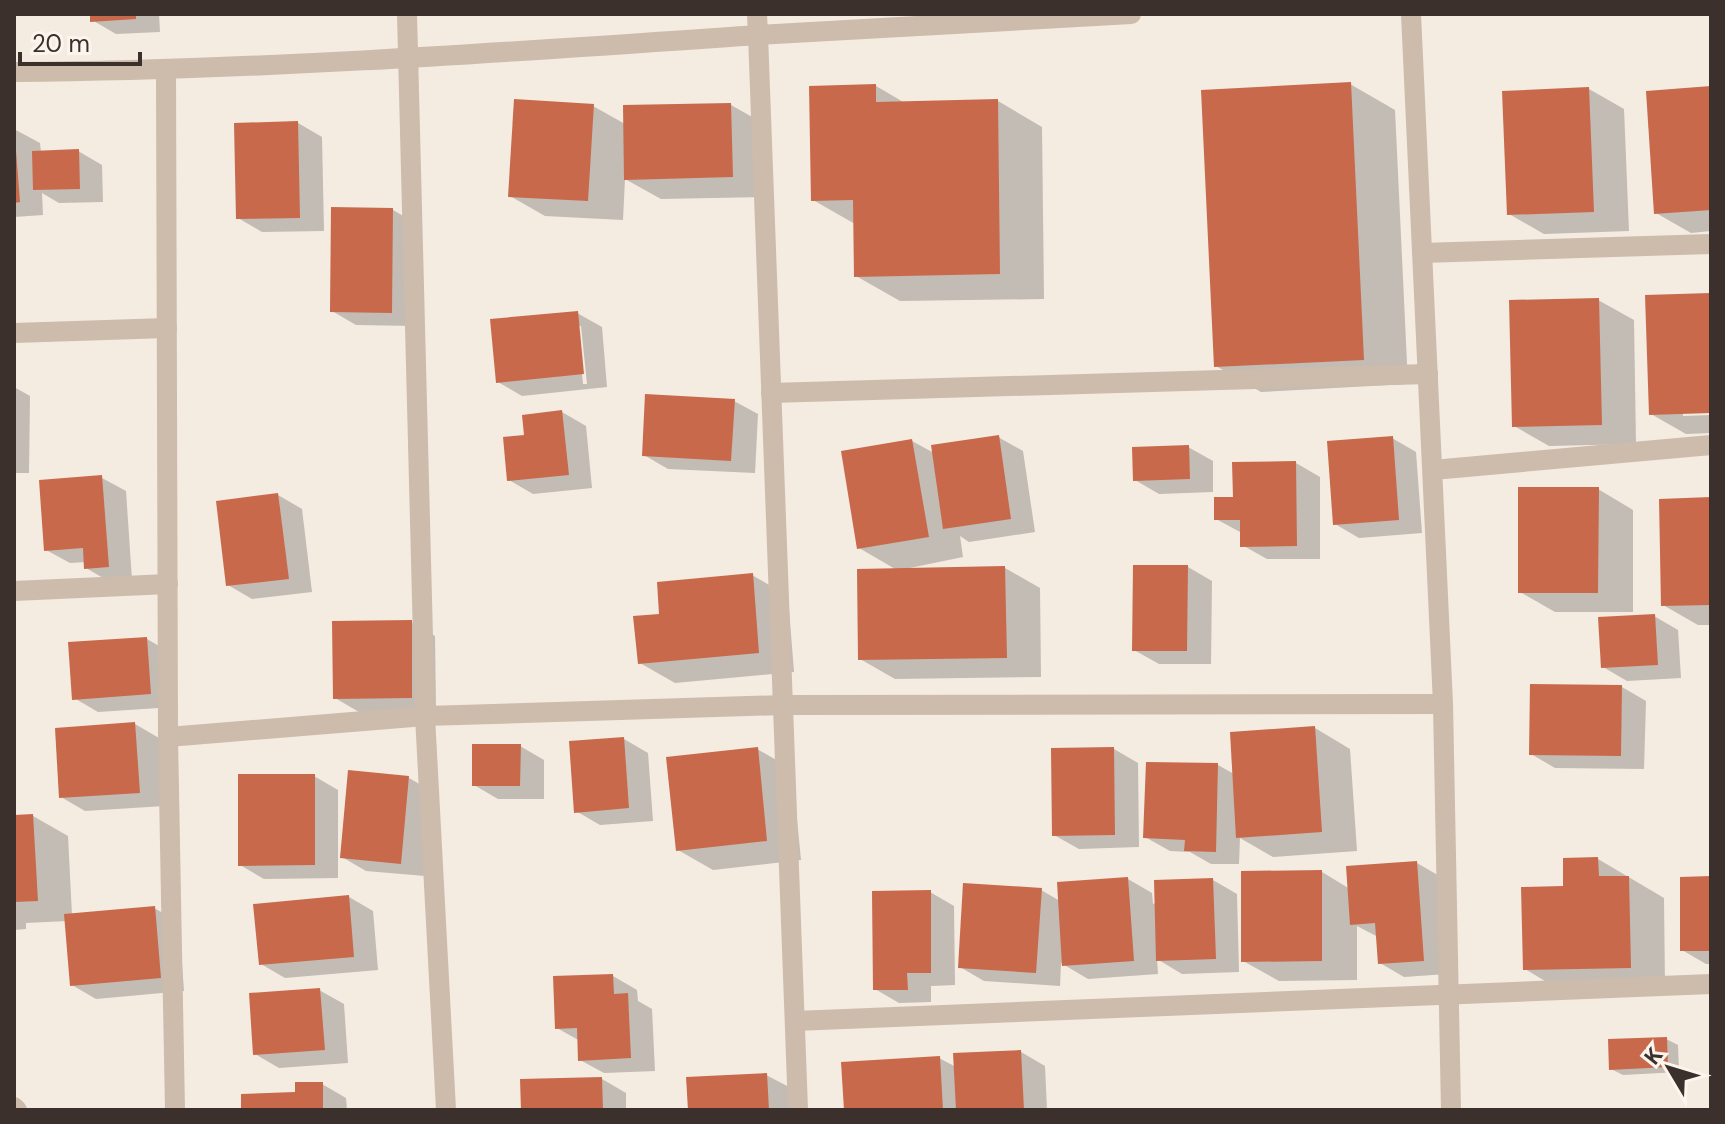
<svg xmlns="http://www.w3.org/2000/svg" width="1725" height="1124" font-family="'DM Sans',sans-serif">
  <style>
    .shadow { fill: #0003; fill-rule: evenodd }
    .building { fill: #c8694b }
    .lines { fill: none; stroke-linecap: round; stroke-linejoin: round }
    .street { stroke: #cdbbac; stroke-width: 20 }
  </style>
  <rect width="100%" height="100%" fill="#f4ebe1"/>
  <g class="shadow">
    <polygon points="92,14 159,14 160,32 116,34 92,20"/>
    <polygon points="1350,84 1395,110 1408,384 1261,392 1216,366"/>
    <polygon points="876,86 905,103 998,101 1042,127 1044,299 900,301 856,276 855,224 813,200"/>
    <polygon points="1711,88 1711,231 1691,233 1656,213"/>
    <polygon points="1589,89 1624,109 1629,231 1544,234 1509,214"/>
    <polygon points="731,105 766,125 767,197 661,199 625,179 623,220 545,216 510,196 593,106 625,124"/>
    <polygon points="298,123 322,137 324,231 262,232 238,218"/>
    <polygon points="14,129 40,143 41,152 78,151 102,165 103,202 59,203 42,193 43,215 14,217"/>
    <polygon points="393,210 417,224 415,326 356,325 332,311"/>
    <polygon points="1711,295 1711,411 1683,412 1683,416 1711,415 1711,433 1686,434 1651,414"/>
    <polygon points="1598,300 1634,320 1636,444 1549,446 1514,426"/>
    <path d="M577 313 602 327 607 387 522 396 498 382ZM577 326H581L587 384H583Z"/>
    <polygon points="14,387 30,396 29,473 14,473"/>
    <polygon points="734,401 758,414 755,473 668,469 644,455"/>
    <polygon points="562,412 586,426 592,488 533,494 509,480 526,437"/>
    <polygon points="998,437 1023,451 1035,532 969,542 960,536 963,557 900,570 1005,568 1040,588 1041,677 895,679 860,659 897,570 859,548 912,441 934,453"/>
    <polygon points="1392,438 1416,452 1422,533 1359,538 1335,524"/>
    <polygon points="1188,447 1213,461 1213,492 1159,494 1135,480"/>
    <polygon points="1296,463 1320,477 1320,559 1267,559 1242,545 1242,533 1216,519 1235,499"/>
    <polygon points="102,478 126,491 132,580 110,582 86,568 86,562 70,563 46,550"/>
    <polygon points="1598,489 1633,510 1633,612 1555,612 1520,592"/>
    <polygon points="278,495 302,509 312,592 252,599 228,585"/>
    <polygon points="1711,499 1711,625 1698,625 1663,605"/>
    <polygon points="1188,567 1212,581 1211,664 1159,664 1134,650"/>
    <polygon points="752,575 788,596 794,672 675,683 640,663 661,615"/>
    <polygon points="1654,616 1678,630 1681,678 1627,681 1603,667"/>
    <polygon points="411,622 435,636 436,711 359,712 335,698"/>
    <polygon points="147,639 171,653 174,707 98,712 74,698"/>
    <polygon points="1622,687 1646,701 1644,769 1555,768 1531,754"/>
    <polygon points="135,724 159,738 164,806 85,811 61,797"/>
    <polygon points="1315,728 1350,749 1357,851 1273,857 1240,838 1239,864 1211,864 1190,852 1170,851 1145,837 1218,765 1234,774"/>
    <polygon points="624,739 648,753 653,821 600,825 576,811"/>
    <polygon points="520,746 544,760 544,799 498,799 474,785"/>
    <polygon points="757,749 792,769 801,860 713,870 678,850"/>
    <polygon points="1114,749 1138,763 1139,847 1079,849 1054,835"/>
    <polygon points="314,776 338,790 338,878 264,879 240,865"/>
    <polygon points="409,778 433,792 425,876 366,871 342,857"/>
    <polygon points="33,816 68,836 72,915 154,908 179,922 184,991 96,999 72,985 67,921 26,923 26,929 14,930 14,817"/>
    <polygon points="1598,859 1664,898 1665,987 1560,990 1525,969 1565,888"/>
    <polygon points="1417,863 1441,877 1447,974 1404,977 1380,963 1378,937 1357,926 1357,980 1279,981 1243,961 1322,872 1350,889"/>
    <polygon points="1711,878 1711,964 1706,964 1682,950"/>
    <polygon points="1128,879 1152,893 1153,904 1213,880 1237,894 1239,972 1182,974 1157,959 1158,974 1088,979 1061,963 1060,986 984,981 960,967 1041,890 1060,901"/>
    <polygon points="930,892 954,906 955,985 931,986 931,1002 899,1003 875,989"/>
    <polygon points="349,897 373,911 378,970 285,978 261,964"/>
    <polygon points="613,976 637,990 638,1001 652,1009 655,1071 604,1073 580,1060 580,1041 557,1028"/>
    <polygon points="319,990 344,1004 348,1063 279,1068 255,1054"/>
    <polygon points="1666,1039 1678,1045 1679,1072 1623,1075 1611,1069"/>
    <polygon points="1021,1052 1045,1066 1047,1110 846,1110 939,1058 956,1067"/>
    <polygon points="766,1075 791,1088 792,1110 690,1110"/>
    <polygon points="602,1079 626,1093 626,1110 523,1110"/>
    <polygon points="322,1084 346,1098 347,1110 243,1110"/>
  </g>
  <g class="building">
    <polygon points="90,14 136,14 136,19 90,22"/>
    <polygon points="1351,82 1364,360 1214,367 1201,90"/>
    <polygon points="876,84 876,102 998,99 1000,274 854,277 853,200 811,201 809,86"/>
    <polygon points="1711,86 1711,210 1654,214 1646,91"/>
    <polygon points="1589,87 1594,212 1507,215 1502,91"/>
    <polygon points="514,99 594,104 588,201 508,197"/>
    <polygon points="731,103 733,177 624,180 623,105"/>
    <polygon points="298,121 300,218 236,219 234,123"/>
    <polygon points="14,125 20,202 14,203"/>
    <polygon points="79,149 80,189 33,190 32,151"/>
    <polygon points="331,207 393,208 392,313 330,312"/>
    <polygon points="1711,293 1711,413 1649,415 1645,295"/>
    <polygon points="1599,298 1602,425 1512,427 1509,300"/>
    <polygon points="578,311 584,374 496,383 490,319"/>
    <polygon points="645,394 735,399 731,461 642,456"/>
    <polygon points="562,410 569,475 507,481 503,437 524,435 522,415"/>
    <polygon points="999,435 1011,519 943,529 931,445"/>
    <polygon points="1393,436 1399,520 1333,525 1327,441"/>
    <polygon points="912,439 929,537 857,549 841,451"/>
    <polygon points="1189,445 1190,479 1133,481 1132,447"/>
    <polygon points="1296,461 1297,546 1240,547 1240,520 1214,520 1214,497 1233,497 1232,462"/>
    <polygon points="102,475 109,567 84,569 83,548 44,551 39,480"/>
    <polygon points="1518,487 1599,487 1598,593 1518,593"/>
    <polygon points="278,493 289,579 226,586 216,501"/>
    <polygon points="1711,497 1711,605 1661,606 1659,499"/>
    <polygon points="1133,565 1188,565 1187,651 1132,651"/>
    <polygon points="1005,566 1007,658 858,660 857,569"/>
    <polygon points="753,573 759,653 638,664 633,616 659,614 657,582"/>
    <polygon points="1655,614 1658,665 1601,668 1598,617"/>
    <polygon points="412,620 412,698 333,699 332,621"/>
    <polygon points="147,637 151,694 72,700 68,642"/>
    <polygon points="1530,684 1622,685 1621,756 1529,755"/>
    <polygon points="135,722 140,793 59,798 55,728"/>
    <polygon points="1315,726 1322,832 1236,838 1230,732"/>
    <polygon points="624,737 629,808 574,813 569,741"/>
    <polygon points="472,744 521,744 520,786 472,786"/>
    <polygon points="758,747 767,841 676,851 666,757"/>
    <polygon points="1114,747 1115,835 1052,836 1051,748"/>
    <polygon points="1146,762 1218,763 1216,852 1184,851 1185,840 1143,838"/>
    <polygon points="348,770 409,776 401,864 340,858"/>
    <polygon points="238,774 315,774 315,865 238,866"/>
    <polygon points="33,814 38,901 14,902 14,815"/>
    <polygon points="1598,857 1599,876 1629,876 1631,968 1523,970 1521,887 1563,886 1563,858"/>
    <polygon points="1417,861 1424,961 1378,964 1375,923 1350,925 1346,866"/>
    <polygon points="1322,870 1322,961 1241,962 1241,871"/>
    <polygon points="1711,876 1711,951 1680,951 1680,877"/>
    <polygon points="1128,877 1134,961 1062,966 1057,882"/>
    <polygon points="1213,878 1216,959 1156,961 1154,880"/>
    <polygon points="963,883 1042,888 1036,973 958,968"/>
    <polygon points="931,890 931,973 907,973 908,990 873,990 872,891"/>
    <polygon points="349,895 354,957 259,965 253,904"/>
    <polygon points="155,906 161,978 70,986 64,914"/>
    <polygon points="613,974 614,994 628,993 631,1058 578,1061 577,1028 555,1029 553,976"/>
    <polygon points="320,988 325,1050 253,1055 249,993"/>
    <polygon points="1667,1037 1668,1067 1609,1070 1608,1039"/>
    <polygon points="1021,1050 1024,1110 956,1110 953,1053"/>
    <polygon points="940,1056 943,1110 844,1110 841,1062"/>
    <polygon points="767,1073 769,1110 688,1110 686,1077"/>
    <polygon points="602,1077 603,1110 521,1110 520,1079"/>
    <polygon points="295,1082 323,1082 323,1110 241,1110 241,1094 295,1092"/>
  </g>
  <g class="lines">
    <g class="street">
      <polyline points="407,14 425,716 446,1110"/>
      <polyline points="1411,14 1443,704 1451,1110"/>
      <polyline points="166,71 168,737 175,1110"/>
      <path d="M14 72C263 70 510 52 758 35L757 14"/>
      <polyline points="1422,253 1711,244"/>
      <polyline points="14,333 167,328"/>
      <polyline points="771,393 1428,374"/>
      <polyline points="1433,470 1711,445"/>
      <polyline points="14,591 168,584"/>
      <polyline points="168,737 425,716 783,705 1443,704"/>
      <polyline points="795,1021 1711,984"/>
      <polyline points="14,1107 17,1110"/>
      <polyline points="798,1110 758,35 1131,14"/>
    </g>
  </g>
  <rect width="1725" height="1124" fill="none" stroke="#3b302b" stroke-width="32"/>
  <g transform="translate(1669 1068) rotate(308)" stroke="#fbf5ee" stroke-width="6" paint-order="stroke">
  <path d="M0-6L14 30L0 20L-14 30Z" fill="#3b302b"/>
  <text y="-12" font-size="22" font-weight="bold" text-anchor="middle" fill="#3b302b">K</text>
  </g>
  <path d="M20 52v12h120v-12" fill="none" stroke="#3b302b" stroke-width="4"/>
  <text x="32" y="52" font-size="24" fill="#3b302b" stroke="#fbf5ee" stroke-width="6" paint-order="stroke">20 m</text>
</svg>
